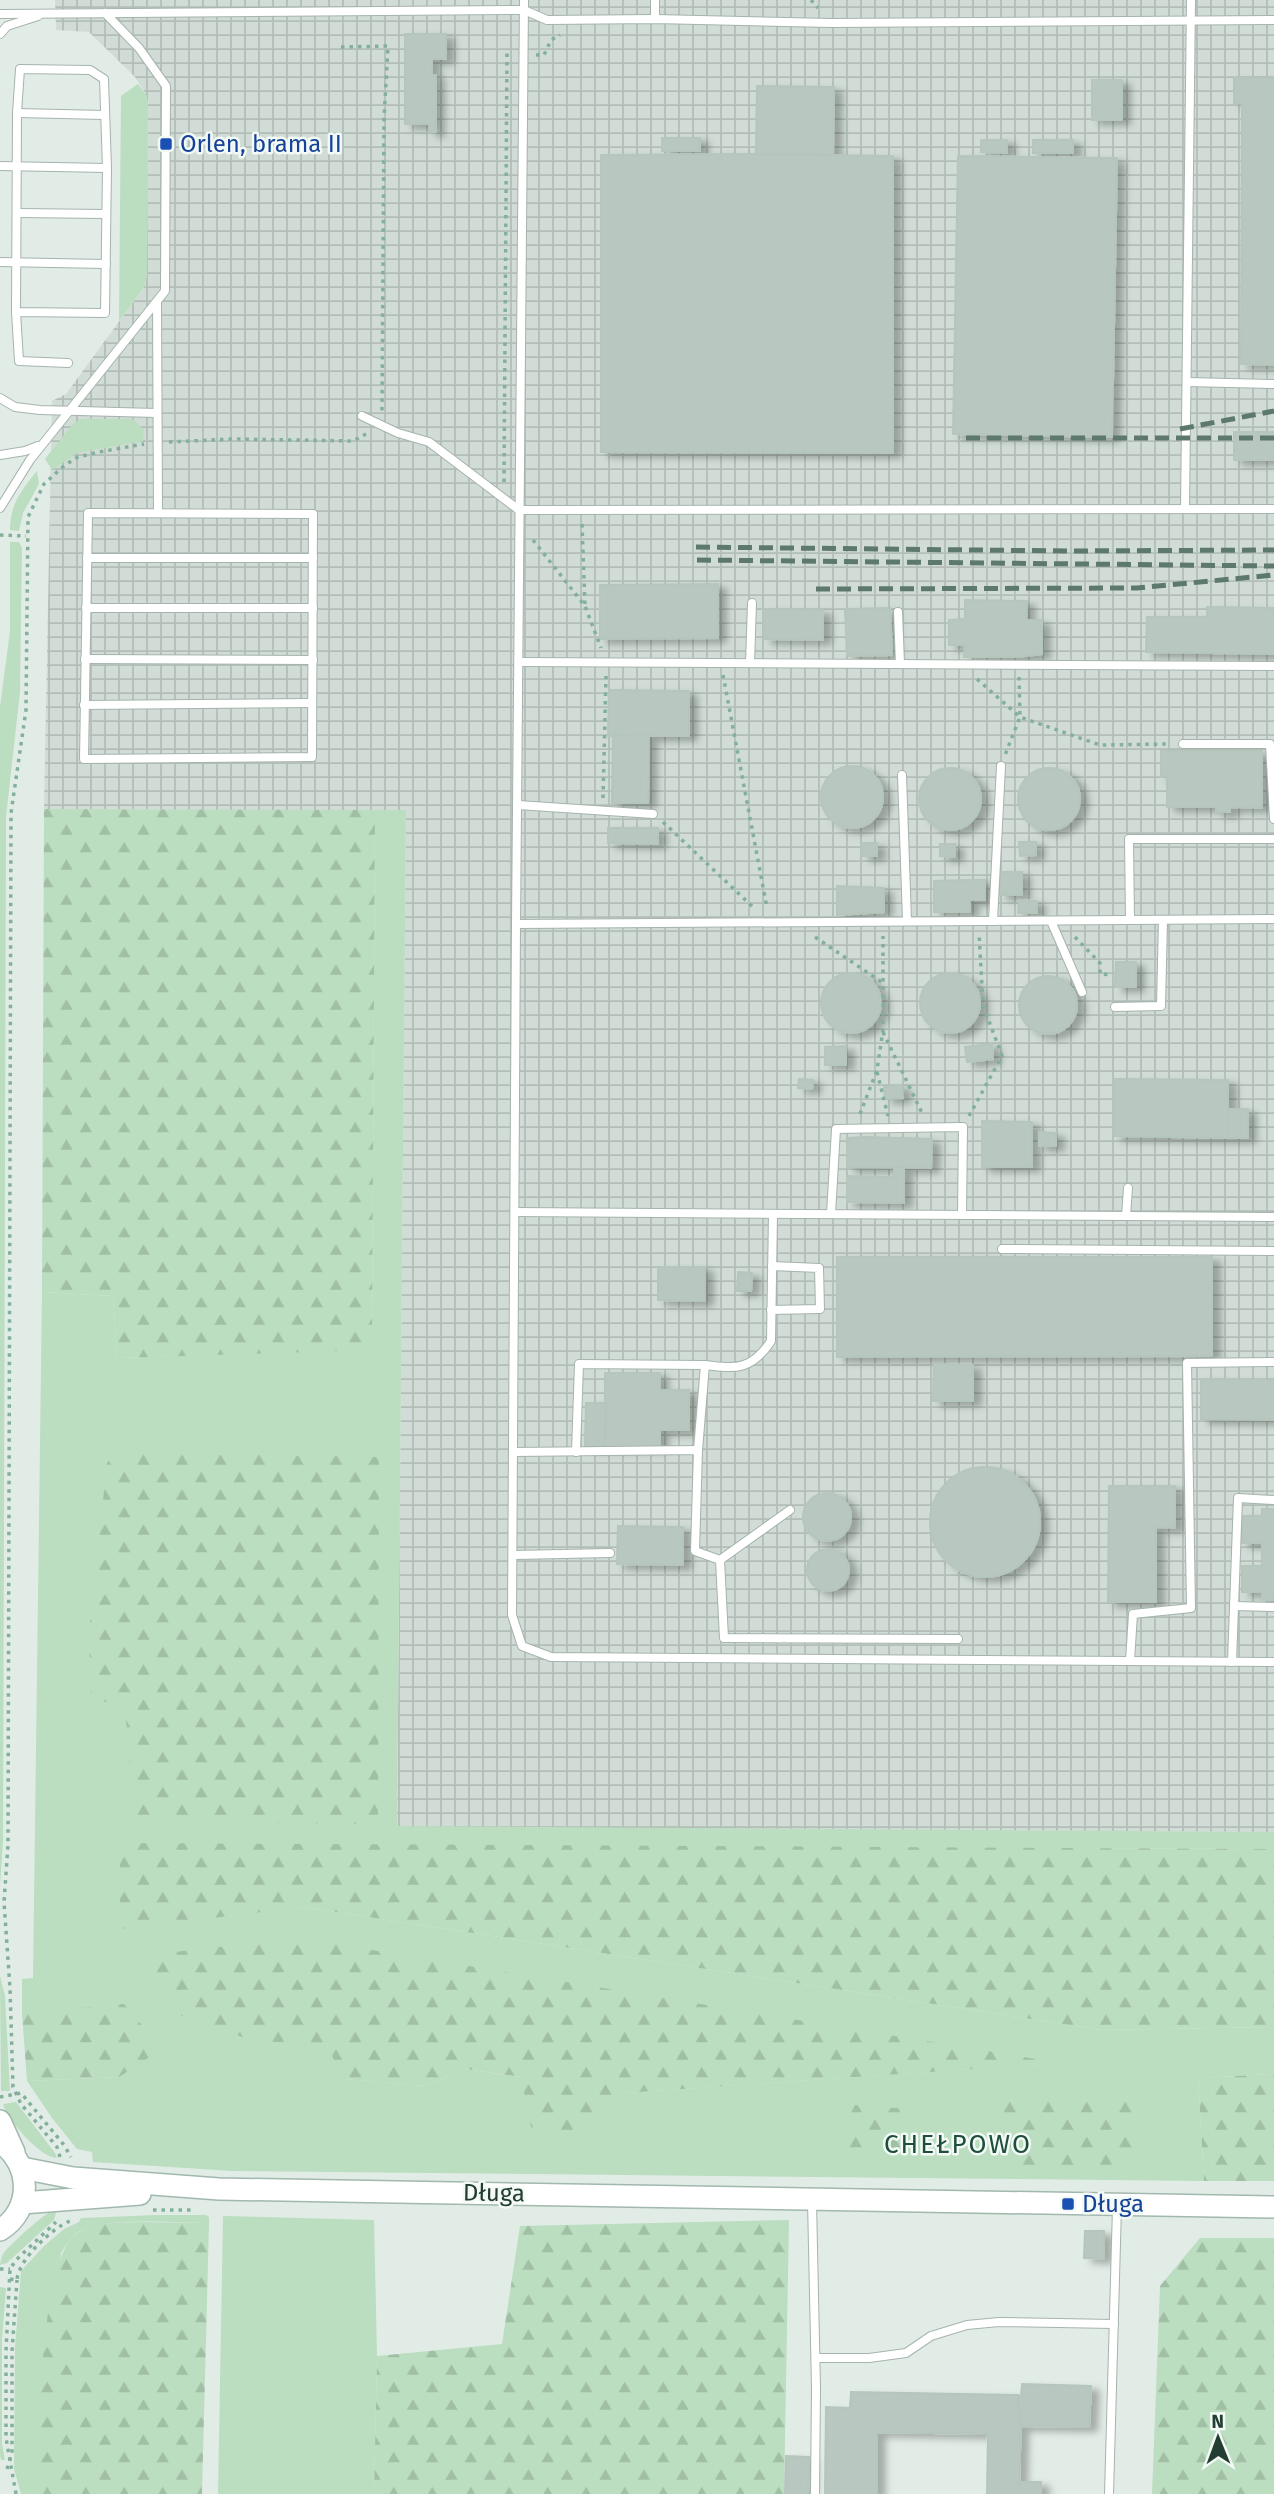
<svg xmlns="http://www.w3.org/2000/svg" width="1274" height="2494" font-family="'Fira Sans',sans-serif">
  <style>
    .industrial { fill: url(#industrial-grid) }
    .green { fill: #bbddc0; fill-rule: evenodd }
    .forest { fill: url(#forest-firs) }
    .building { fill: #b8c7bf; stroke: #b5c6bc; stroke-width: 2; filter: url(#shadow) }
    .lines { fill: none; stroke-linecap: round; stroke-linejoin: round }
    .lane-casing { stroke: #a5b4ac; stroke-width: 10 }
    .secondary-casing { stroke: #a1b8ad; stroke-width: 24 }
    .path { stroke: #83b09b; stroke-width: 3.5; stroke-dasharray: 3.5 5; stroke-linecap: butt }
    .lane { stroke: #fff; stroke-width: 8 }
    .secondary { stroke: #fff; stroke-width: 21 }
    .rail { stroke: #5d796d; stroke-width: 5; stroke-dasharray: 14 7; stroke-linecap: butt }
    .transit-dot { fill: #1a4fb4; stroke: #f3f9f5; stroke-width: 2.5 }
    .labels { text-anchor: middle; stroke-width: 5; stroke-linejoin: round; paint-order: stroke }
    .transit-label { font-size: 24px; fill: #164399; stroke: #f3f9f5; text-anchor: start }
    .street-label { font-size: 24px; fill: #223d32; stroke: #f3f9f5 }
    .neighbourhood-label { font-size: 26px; letter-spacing: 2px; fill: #1e4f3c; stroke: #f3f9f5 }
  </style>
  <defs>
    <pattern id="industrial-grid" width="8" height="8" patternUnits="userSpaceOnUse" patternTransform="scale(1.75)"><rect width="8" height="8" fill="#d0dcd5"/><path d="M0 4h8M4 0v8" fill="none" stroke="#b2beb7"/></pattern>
    <pattern id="forest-firs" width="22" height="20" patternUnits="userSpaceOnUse" patternTransform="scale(1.75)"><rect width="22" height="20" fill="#bbddc0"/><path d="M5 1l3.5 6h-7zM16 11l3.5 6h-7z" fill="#a0bfa5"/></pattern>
    <filter id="shadow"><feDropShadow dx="8" dy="4.5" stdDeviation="3.5" flood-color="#0004"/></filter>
  </defs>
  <rect width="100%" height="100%" fill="#e2ece6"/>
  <polygon class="industrial" points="55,0 1274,0 1274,1832 397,1827 406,811 44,809 52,401 66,394 145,286 147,274 148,103 146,94 135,77 89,32 56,30"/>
  <g class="green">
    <polygon points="138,84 146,94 148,103 147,274 145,286 119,321 121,96"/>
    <polygon points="80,419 133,419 144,430 143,441 77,453 52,470 45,459 72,425"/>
    <path d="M37 471 39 484 23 513 19 531 10 530C10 505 21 490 37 471Z"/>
    <polygon points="10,542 19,542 22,548 20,692 6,817 3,1841 0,1886 0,707 10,631"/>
    <path d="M375 810H406L397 1826 1274 1832V1849L120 1844V1928L303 1907 1102 2030 1274 2027V2074L1198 2078 1204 2181 232 2171 93 2162 92 2152 77 2149 52 2118 27 2081 119 2077 22 2013V1979L33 1978 42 1292 113 1296 117 1358 372 1349ZM326 2044 1056 2063 625 2093 466 2069 425 2086 345 2079Z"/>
    <polygon points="0,1976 5,1996 10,2091 1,2091"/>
    <path d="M16 2102 55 2153 57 2158C40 2158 7 2119 3 2104Z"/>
    <path d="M57 2208 54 2220 7 2263 0 2265C1 2260 1 2258 3 2254 8 2246 48 2210 57 2208Z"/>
    <path d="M157 2215H206L209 2217V2223C180 2223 95 2215 74 2235 69 2240 65 2247 61 2253L39 2436 38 2494H21L14 2469 15 2347 21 2271 44 2246 64 2229 79 2222 81 2218Z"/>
    <polygon points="223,2216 374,2220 377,2356 374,2494 218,2494"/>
    <polygon points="0,2287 6,2288 2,2340 2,2444 5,2460 1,2460 0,2455"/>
  </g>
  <g class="forest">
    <polygon points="44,809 375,810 372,1350 117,1358 113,1296 42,1292"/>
    <polygon points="114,1453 379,1457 378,1824 134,1821 125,1707 91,1698 89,1632 107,1463"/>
    <polygon points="120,1843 1274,1849 1274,2027 1102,2030 303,1907 120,1929"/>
    <polygon points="299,1938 1060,2063 625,2093 581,2141 531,2127 521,2077 466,2069 425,2086 344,2079 326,2044 254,2041 179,2015 130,1957"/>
    <polygon points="124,2004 162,2049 119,2077 27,2081 22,2013"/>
    <polygon points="1274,2074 1274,2181 1204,2181 1198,2078"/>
    <polygon points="1002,2095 1140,2097 1138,2166 999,2166"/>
    <polygon points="855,2105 910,2109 904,2148 831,2151"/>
    <polygon points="789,2220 784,2494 374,2494 377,2356 502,2344 520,2226"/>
    <path d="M140 2222 209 2223 202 2494H38C38 2447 39 2258 77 2233 95 2221 120 2223 140 2222Z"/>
    <polygon points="1200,2238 1274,2238 1274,2494 1152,2494 1160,2286"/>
  </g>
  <g class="building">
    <polygon points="405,34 446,34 446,59 432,59 432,75 436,75 436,132 429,132 429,124 405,124"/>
    <polygon points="1234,78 1274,78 1274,365 1241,364 1242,103 1234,103"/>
    <rect x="1092" y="80" width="30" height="40"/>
    <polygon points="757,86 834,87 833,155 756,154"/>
    <rect x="662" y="138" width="38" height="13"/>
    <polygon points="981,140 1007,140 1007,153 981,152"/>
    <rect x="1033" y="140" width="40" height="13"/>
    <polygon points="756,154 893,156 893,453 601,452 601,155"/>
    <polygon points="958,156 1117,158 1112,437 953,434"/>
    <rect x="1234" y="432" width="40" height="28"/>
    <polygon points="718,584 718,638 600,639 600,585"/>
    <polygon points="965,600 1027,601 1026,620 1042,620 1042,654 1016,657 964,657 965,645 949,645 949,620 965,619"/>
    <polygon points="1207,607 1274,608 1274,654 1146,652 1147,617 1207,617"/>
    <polygon points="890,608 892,655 847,656 845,609"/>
    <polygon points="763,609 823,610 823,640 764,639"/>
    <polygon points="609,690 689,691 689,736 608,736"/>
    <polygon points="613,735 649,736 648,803 612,803"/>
    <polygon points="1161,751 1262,751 1262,808 1230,807 1230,812 1216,812 1216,807 1167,807 1167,776 1161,777"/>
    <circle cx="852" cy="797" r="31"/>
    <circle cx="950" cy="799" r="31"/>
    <circle cx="1049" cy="799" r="31"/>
    <polygon points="608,828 658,828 658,844 608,843"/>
    <polygon points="1019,842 1036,842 1036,855 1020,856"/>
    <polygon points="861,843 877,843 877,856 862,856"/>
    <polygon points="940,844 955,844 955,857 940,856"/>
    <rect x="1000" y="872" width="22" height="23"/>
    <polygon points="970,880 985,880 985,900 970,900 970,912 934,912 934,881"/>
    <polygon points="837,886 884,888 884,912 837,915"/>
    <polygon points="1019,900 1037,901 1037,913 1018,913"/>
    <polygon points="1116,962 1136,962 1136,987 1115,987"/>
    <circle cx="950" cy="1003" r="30"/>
    <circle cx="851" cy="1003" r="30"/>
    <circle cx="1048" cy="1005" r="29"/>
    <polygon points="992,1044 993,1059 967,1062 965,1047"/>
    <polygon points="846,1046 846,1065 825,1065 825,1047"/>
    <polygon points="799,1079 813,1080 812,1089 798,1088"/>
    <polygon points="1114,1079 1228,1080 1228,1138 1114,1136"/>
    <polygon points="902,1085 903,1098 885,1099 884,1087"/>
    <rect x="1228" y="1109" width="20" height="29"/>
    <polygon points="982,1121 1032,1122 1032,1167 982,1167"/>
    <polygon points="1039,1132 1056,1133 1056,1146 1039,1146"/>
    <polygon points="866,1137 932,1139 931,1168 847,1167 847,1138"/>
    <polygon points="894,1167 904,1168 904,1203 847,1202 847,1176 894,1177"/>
    <polygon points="837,1257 1212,1257 1212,1356 837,1357"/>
    <polygon points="658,1267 705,1267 705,1301 658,1300"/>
    <polygon points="738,1272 752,1273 751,1291 737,1291"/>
    <polygon points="934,1364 973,1365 973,1401 933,1401"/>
    <polygon points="605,1373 660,1373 660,1390 689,1390 689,1430 660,1430 660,1447 605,1447"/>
    <polygon points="1201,1379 1274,1380 1274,1420 1201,1419"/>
    <polygon points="586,1403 606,1403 605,1447 585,1447"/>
    <circle cx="985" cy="1522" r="55"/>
    <polygon points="1109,1486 1175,1486 1175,1528 1156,1527 1156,1602 1108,1602"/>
    <circle cx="827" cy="1517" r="24"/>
    <polygon points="1262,1509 1274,1509 1274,1600 1262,1600 1262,1592 1242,1592 1242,1566 1262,1566 1262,1543 1242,1543 1242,1516 1262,1516"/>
    <polygon points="618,1526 683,1527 683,1565 617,1564"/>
    <circle cx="828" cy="1570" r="21"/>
    <polygon points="1085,2231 1104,2231 1104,2259 1084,2258"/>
    <polygon points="1022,2384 1091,2386 1089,2427 1020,2426 1018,2396 1021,2396"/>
    <polygon points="851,2392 1018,2395 1018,2410 1021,2410 1019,2494 987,2494 988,2434 877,2432 877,2494 825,2494 826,2407 850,2408"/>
    <polygon points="786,2456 809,2457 808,2494 785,2494"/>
    <rect x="1019" y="2482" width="22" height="12"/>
  </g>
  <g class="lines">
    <g class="lane-casing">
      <g id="lane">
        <polyline points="524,0 516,924 512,1615 522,1646 551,1657 1274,1662"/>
        <polyline points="655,0 655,19"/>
        <polyline points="0,14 524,10 547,20 655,19 831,23 1274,20"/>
        <polyline points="0,34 7,26 38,16"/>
        <polyline points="17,113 105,115"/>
        <polyline points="0,166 107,168"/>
        <polyline points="17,213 106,214"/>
        <polyline points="0,262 106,264"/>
        <polyline points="157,303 158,513"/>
        <polyline points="16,312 17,113 20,69 90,70 104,79 107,168 105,313 16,312 19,361 68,363"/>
        <polyline points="1187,382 1274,384"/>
        <polyline points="0,398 15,407 40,410 157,413"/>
        <polyline points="362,416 398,433 429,442 519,510 1274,509"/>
        <polyline points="0,455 25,451 38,446"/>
        <polyline points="0,508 30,460 165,291 166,86 139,48 105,13"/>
        <polyline points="1185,509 1191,0"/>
        <polygon points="88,513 313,514 312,757 84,759"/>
        <polyline points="87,558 313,558"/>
        <polyline points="86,608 313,608"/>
        <polyline points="898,612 900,664"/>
        <polyline points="85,659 313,660"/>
        <polyline points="520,662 1274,666"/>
        <polyline points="750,663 752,603"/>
        <polyline points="84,705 312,703"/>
        <polyline points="1183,744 1270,744 1274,819"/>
        <polyline points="902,775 907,921"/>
        <polyline points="518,805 653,814"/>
        <polyline points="1130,920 1129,839 1274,839"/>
        <polyline points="993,921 1001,766"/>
        <polyline points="1051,921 1082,992"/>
        <polyline points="516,924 1274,919"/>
        <polyline points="1115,1007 1161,1006 1163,920"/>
        <polyline points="515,1212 1274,1217"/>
        <polyline points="831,1214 836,1129 963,1127 962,1215"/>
        <polyline points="1126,1216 1128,1188"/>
        <polyline points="1002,1249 1274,1251"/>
        <polyline points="771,1310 820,1309 819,1268 772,1266"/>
        <path d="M705 1365C737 1369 752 1370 771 1341L773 1214"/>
        <polyline points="514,1452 698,1450 695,1551 720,1560 724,1638 958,1639"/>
        <polyline points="576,1452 579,1364 705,1365 698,1450"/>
        <polyline points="513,1555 610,1553"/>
        <polyline points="720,1560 790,1510"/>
        <polyline points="1234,1606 1274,1607"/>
        <polyline points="1130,1661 1133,1614 1191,1608 1187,1363 1274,1362"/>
        <polyline points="1232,1662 1238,1498 1274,1500"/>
        <polyline points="812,2201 816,2388 815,2494"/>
        <polyline points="816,2358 869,2358 906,2353 931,2336 967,2325 999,2322 1114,2324"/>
        <polyline points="1109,2494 1117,2207"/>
      </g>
    </g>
    <g class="secondary-casing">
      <g id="secondary">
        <polyline points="0,2121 14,2152"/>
        <path d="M0 2142C32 2164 33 2210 0 2230"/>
        <polyline points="22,2168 73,2178 219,2189 1274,2207"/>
        <polyline points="22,2203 140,2194"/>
      </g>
    </g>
    <g class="path">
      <polyline points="811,0 818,8"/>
      <polyline points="341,47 388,46 384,119 382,411"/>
      <polyline points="536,55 544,55 551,40 560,35"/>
      <polyline points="169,442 233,439 353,441 366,434"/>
      <polyline points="504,482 507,53 511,53"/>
      <polyline points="582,524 585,606"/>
      <polyline points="0,535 26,536"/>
      <polyline points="533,540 585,606 601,648"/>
      <polyline points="723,675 767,908"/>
      <polyline points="1019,677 1020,717 1100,745 1170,744"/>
      <polyline points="977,679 1020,717 1005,755"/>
      <polyline points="603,798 606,676"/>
      <polyline points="663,822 754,908"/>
      <polyline points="815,937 883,983"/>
      <polyline points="1075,937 1100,963 1100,974 1112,975"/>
      <polyline points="883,1032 922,1113"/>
      <polyline points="877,1072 888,1116"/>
      <polyline points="860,1114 877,1070 883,1030 883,936"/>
      <polyline points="969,1116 1002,1056 983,1005 979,933"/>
      <polyline points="0,2097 21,2093 64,2145 71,2157"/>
      <polyline points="60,2157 57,2147 21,2104 13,2087 10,1988 4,1902 8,1845 11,813 26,710 28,517 44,484 65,465 78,457 99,452 144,444"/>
      <polyline points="153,2210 194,2210"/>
      <polyline points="0,2269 10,2269"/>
      <path d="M10 2279 17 2280C18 2260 52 2228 70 2221"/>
      <polyline points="7,2469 12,2453 12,2351 17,2280"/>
      <polyline points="16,2494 6,2438 6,2351 10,2269 16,2260 56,2222"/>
    </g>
    <use href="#lane" class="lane"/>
    <use href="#secondary" class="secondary"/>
    <g class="rail">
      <polyline points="1180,429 1274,411"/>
      <polyline points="966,438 1274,438"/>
      <polyline points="696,547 1068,551 1274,550"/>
      <polyline points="697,560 1274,566"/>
      <polyline points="816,589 1137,588 1274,575"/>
    </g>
  </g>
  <g class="transit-dot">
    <rect x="159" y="137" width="14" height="14" rx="3.5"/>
    <rect x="1061" y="2197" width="14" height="14" rx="3.5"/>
  </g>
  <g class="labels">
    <g class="transit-label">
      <text x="180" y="152">Orlen, brama II</text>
      <text x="1082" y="2212">Długa</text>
    </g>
    <g class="street-label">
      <text transform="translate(494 2193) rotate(1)" y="8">Długa</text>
    </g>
    <g class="neighbourhood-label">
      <text x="958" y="2153">CHEŁPOWO</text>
    </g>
  </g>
  <g transform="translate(1218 2438) rotate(359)" stroke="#f3f9f5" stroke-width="5" paint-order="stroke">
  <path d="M0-5L12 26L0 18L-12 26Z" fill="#223d32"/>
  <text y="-10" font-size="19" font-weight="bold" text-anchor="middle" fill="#223d32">N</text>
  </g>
</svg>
